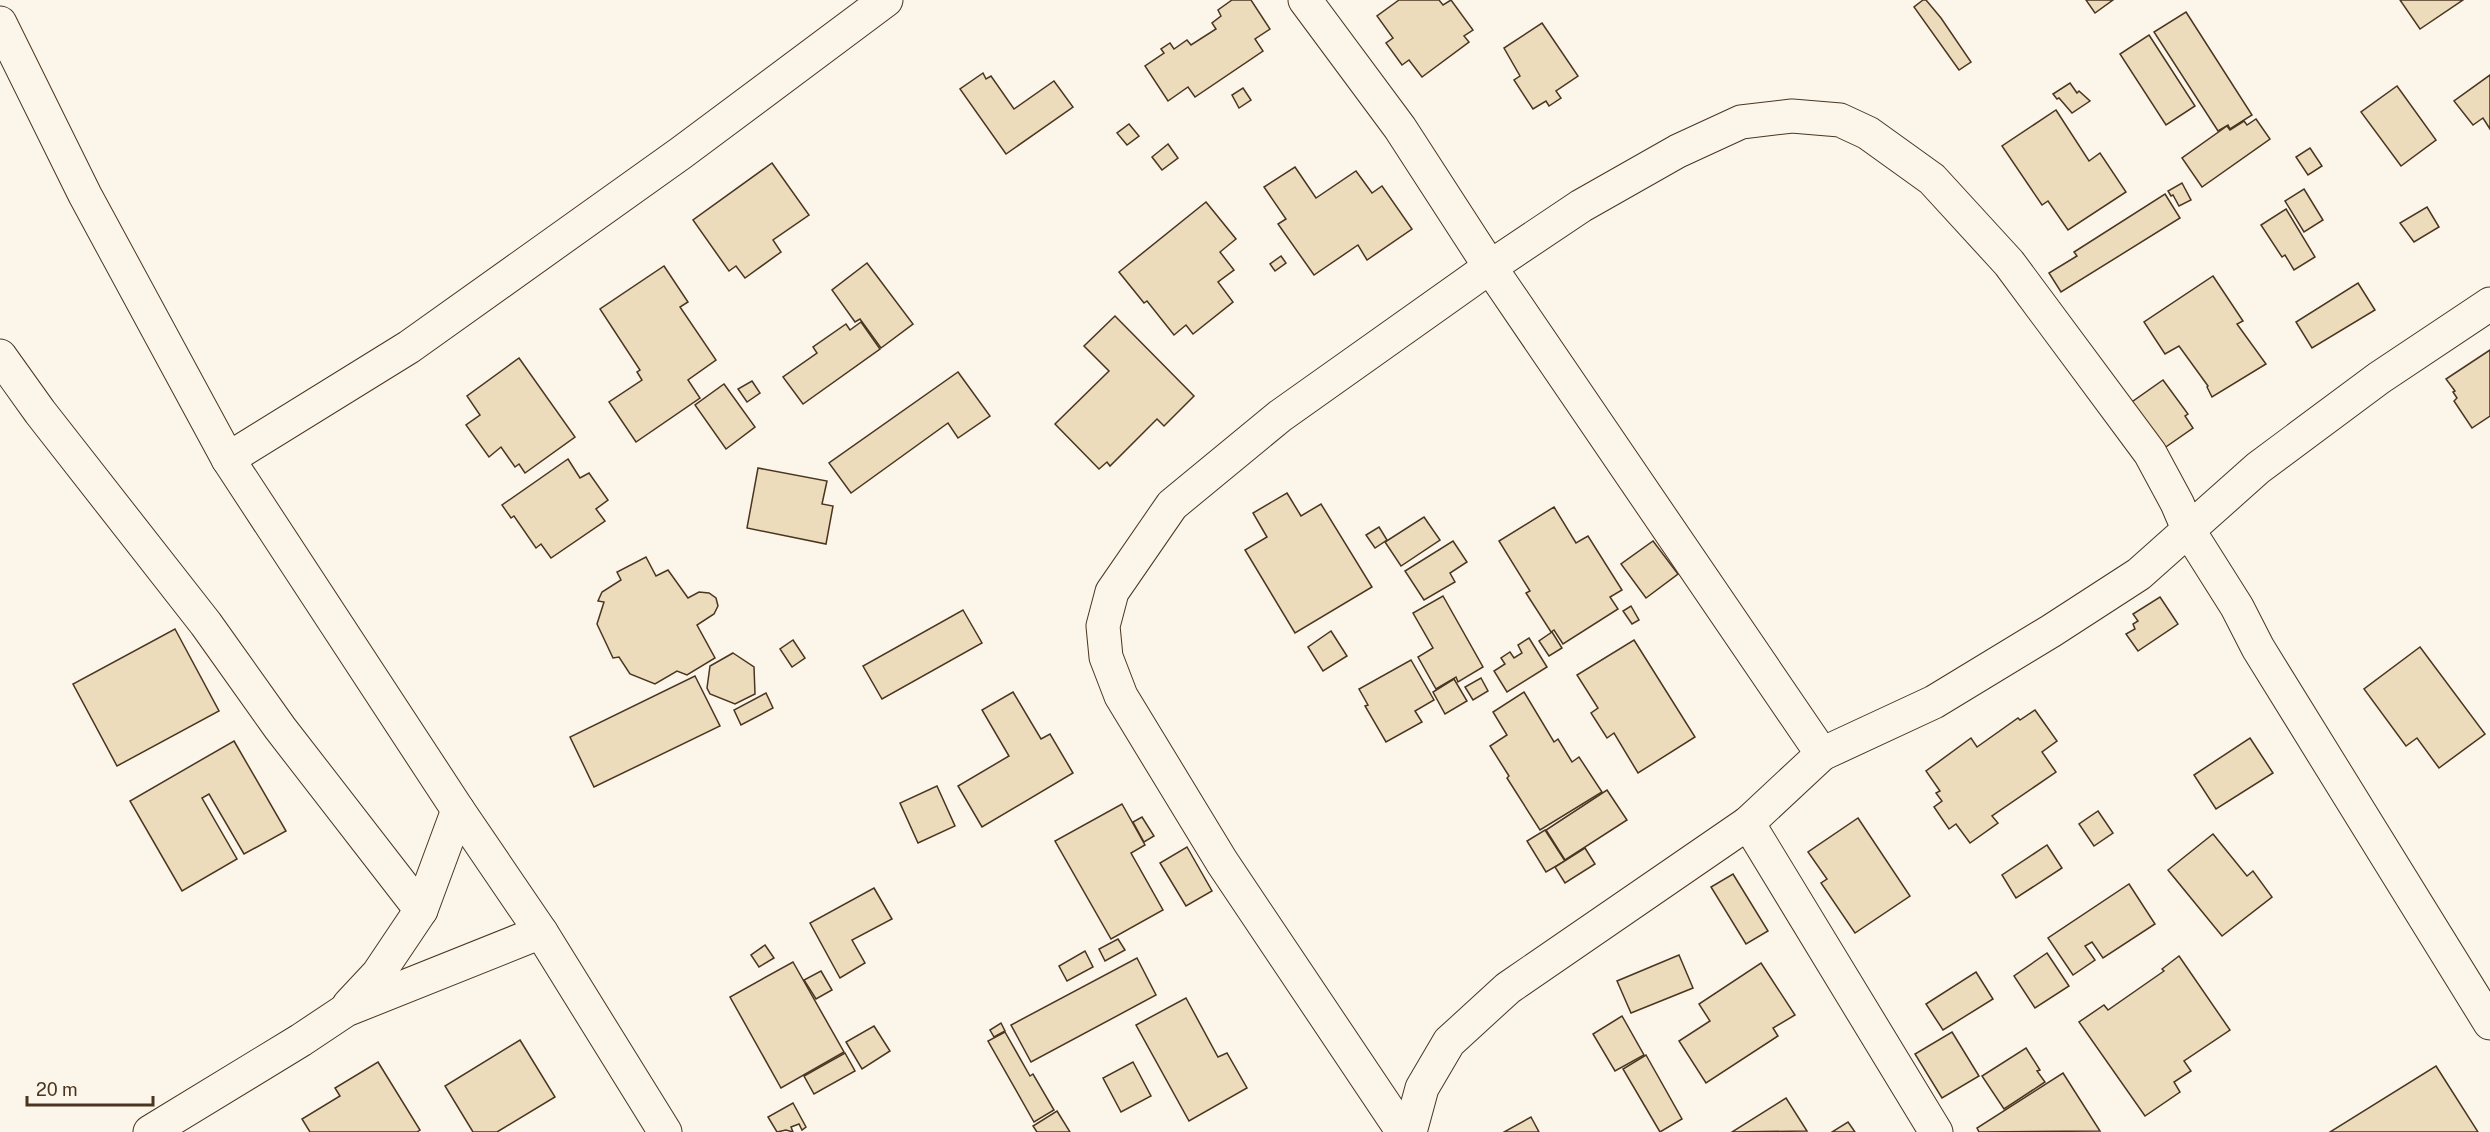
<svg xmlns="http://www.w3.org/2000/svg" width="2490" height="1132" font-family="'Public Sans',sans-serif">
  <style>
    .building { fill: #ecdcbc; stroke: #4a3520; stroke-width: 1.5 }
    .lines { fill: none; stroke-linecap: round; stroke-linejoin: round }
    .minor-casing { stroke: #4a3520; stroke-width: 35 }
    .minor { stroke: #fbf6e9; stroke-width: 33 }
  </style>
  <rect width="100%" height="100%" fill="#fbf6e9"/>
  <g class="building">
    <polygon points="1232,0 1251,0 1270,29 1255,39 1263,51 1195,97 1188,87 1168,101 1145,66 1164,53 1161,49 1170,43 1174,49 1187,40 1191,45 1216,29 1212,23 1221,16 1218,10"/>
    <polygon points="1399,0 1439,0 1443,5 1451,0 1473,30 1464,36 1469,42 1422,77 1409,60 1402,65 1386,43 1393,38 1377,16"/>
    <polygon points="1923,0 1926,0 1941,18 1971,62 1959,70 1914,7"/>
    <polygon points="2086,0 2113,0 2095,13"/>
    <polygon points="2400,0 2463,0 2420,29"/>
    <polygon points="2186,12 2252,115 2230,129 2228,125 2218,131 2154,32"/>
    <polygon points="1542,23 1578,76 1556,91 1561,98 1549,106 1546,101 1533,109 1514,80 1520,76 1504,48"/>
    <polygon points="2149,35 2195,106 2166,125 2120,54"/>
    <polygon points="983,73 986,79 991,76 1014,109 1054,81 1073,107 1006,154 960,89"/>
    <polygon points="2490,75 2490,129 2483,118 2473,125 2454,101"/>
    <polygon points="2070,83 2077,93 2079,91 2090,101 2072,113 2059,98 2057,99 2053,94"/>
    <polygon points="2397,86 2436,140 2401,166 2361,112"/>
    <polygon points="1243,88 1251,100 1239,108 1232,95"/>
    <polygon points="2056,110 2089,161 2100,153 2126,192 2068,230 2048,201 2042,205 2002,146"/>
    <polygon points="2256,119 2270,139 2202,187 2182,158 2227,126 2230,130 2244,121 2247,125"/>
    <polygon points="1129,124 1139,136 1127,145 1117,133"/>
    <polygon points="1168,144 1178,158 1162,170 1152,157"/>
    <polygon points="2310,148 2322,166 2308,175 2296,157"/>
    <polygon points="772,163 809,215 773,240 781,252 745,278 736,266 729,271 693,220"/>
    <polygon points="1295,167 1316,198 1356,171 1372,193 1382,186 1412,229 1367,260 1358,245 1314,275 1278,224 1286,219 1264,187"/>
    <polygon points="2182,183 2191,200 2179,206 2173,195 2171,196 2168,191"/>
    <polygon points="2304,189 2323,220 2304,232 2285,201"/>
    <polygon points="2165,194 2180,218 2061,292 2049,273 2077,256 2074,252"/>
    <polygon points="1206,202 1236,239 1220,252 1234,270 1218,282 1233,302 1193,334 1186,325 1174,335 1147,301 1144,303 1119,272"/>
    <polygon points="2427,207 2439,227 2414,242 2400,223"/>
    <polygon points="2286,209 2315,257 2294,270 2285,255 2282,257 2261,225"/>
    <polygon points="1281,256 1286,263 1275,271 1270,264"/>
    <polygon points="867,263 913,324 881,348 860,319 855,322 832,290"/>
    <polygon points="664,266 688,302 680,307 716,360 688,380 700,398 636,442 609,402 642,380 637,372 640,370 600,309"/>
    <polygon points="2213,276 2243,321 2237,324 2266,364 2212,397 2207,387 2208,386 2179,346 2165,354 2144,322"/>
    <polygon points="2358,283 2375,310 2312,348 2296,322"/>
    <polygon points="1115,316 1194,396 1164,426 1157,419 1110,466 1107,462 1099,469 1055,424 1109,371 1084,346"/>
    <polygon points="861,322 880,349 803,404 783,377 817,353 813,347 846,324 850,330"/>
    <polygon points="2490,350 2490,416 2472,428 2454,401 2457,398 2453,392 2455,391 2446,379"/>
    <polygon points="519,358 575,437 525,473 519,464 515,467 501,447 489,457 466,425 480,415 467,396"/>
    <polygon points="958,372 990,416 958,438 948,423 851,493 829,463"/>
    <polygon points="2163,380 2188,414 2185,416 2193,428 2160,451 2129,404"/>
    <polygon points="752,381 760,393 747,402 738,389"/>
    <polygon points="724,384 755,427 726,449 695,405"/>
    <polygon points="568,459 580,478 589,473 608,500 596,509 605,521 551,558 541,544 536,548 514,516 511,518 502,505"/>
    <polygon points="758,468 827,481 822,504 833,506 826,544 747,528"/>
    <polygon points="1287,493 1301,516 1321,504 1372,587 1295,633 1245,550 1267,537 1253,513"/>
    <polygon points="1554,507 1576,543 1588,536 1622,590 1610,597 1618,609 1563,644 1554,630 1551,632 1526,593 1530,591 1499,541"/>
    <polygon points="1424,517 1440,540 1401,566 1385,542"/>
    <polygon points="1379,527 1387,540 1375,548 1366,535"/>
    <polygon points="1453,541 1467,562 1450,573 1455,582 1424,600 1405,571"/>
    <polygon points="1653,541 1678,574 1646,598 1621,564"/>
    <polygon points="646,557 656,576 668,570 688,598 699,592 709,593 716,598 718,606 714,614 697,625 715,658 687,675 677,671 655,684 630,674 619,657 613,658 597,624 604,602 598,601 602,592 621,580 617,572"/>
    <polygon points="1443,596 1483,667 1458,682 1456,677 1436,689 1418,657 1433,648 1413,613"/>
    <polygon points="2160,597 2178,624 2138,651 2126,634 2135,629 2133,624 2138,621 2133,614"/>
    <polygon points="1631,606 1639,620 1632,624 1623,611"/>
    <polygon points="963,610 982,643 882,699 863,666"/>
    <polygon points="175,629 219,711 117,766 73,684"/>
    <polygon points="1331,631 1347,656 1323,671 1308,647"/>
    <polygon points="1552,632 1562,648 1549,656 1539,641"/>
    <polygon points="1529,638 1547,667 1507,692 1494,671 1505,664 1501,658 1510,652 1514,658 1522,653 1518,645"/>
    <polygon points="793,640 805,658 792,667 780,649"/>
    <polygon points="1634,640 1695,737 1638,773 1614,733 1607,738 1591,713 1598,708 1577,675"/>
    <polygon points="2420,647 2485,734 2439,768 2417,738 2406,746 2364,689"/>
    <polygon points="733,653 754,667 755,694 735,704 710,694 707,688 710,666"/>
    <polygon points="1411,660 1434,700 1415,711 1422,722 1386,742 1365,706 1368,705 1359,689"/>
    <polygon points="695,676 720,726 594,787 570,737"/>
    <polygon points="1481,678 1488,691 1473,700 1465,687"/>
    <polygon points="1454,679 1467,701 1445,714 1433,692"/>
    <polygon points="1013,692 1041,739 1050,734 1073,773 982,827 958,786 1009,756 982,710"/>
    <polygon points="1524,692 1554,742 1558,739 1572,762 1579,757 1602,792 1540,830 1507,778 1509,776 1490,746 1507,735 1493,712"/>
    <polygon points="766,693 773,708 741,725 734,710"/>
    <polygon points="2035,710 2057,741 2042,752 2056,772 1992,816 1998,823 1970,843 1956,824 1949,829 1934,807 1942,801 1936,793 1940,791 1926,771 1971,738 1977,747 2018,718 2020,720"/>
    <polygon points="2250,738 2273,773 2216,809 2194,775"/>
    <polygon points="234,741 286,831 244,854 209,794 202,798 237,859 182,891 130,801"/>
    <polygon points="937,786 955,826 918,843 900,803"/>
    <polygon points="1607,790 1627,820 1565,860 1546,830"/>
    <polygon points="1122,804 1145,845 1131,853 1163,910 1111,939 1055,841"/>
    <polygon points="2098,811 2113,833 2094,846 2079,824"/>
    <polygon points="1142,817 1154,836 1144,842 1133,822"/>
    <polygon points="1858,818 1910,896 1855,933 1821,883 1827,879 1808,852"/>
    <polygon points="1545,830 1565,861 1546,872 1527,841"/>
    <polygon points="2213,834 2247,876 2253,871 2272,897 2222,936 2168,870"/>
    <polygon points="2047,845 2062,868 2016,898 2002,875"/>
    <polygon points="1187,847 1212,891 1186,906 1160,863"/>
    <polygon points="1585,848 1595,864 1565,883 1555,867"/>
    <polygon points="1733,874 1768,931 1746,944 1711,887"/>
    <polygon points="2129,884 2155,924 2103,958 2092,942 2085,946 2095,960 2073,975 2048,938"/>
    <polygon points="874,888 892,919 852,940 865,963 840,978 810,923"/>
    <polygon points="1118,939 1125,950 1105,961 1099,949"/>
    <polygon points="765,945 774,958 759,967 751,955"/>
    <polygon points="1085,951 1093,967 1067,981 1059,966"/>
    <polygon points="2047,953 2069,986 2035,1008 2014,976"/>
    <polygon points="1679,955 1693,988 1631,1013 1617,981"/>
    <polygon points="2179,956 2230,1030 2184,1061 2191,1071 2174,1082 2180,1092 2145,1116 2079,1022 2104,1005 2108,1010 2164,971 2162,969"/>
    <polygon points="1137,958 1156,995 1031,1062 1011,1025"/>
    <polygon points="793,962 844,1052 781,1088 730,997"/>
    <polygon points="1761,963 1795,1015 1773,1028 1778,1036 1706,1083 1679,1041 1710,1021 1699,1004"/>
    <polygon points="821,971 832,990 816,999 804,980"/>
    <polygon points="1976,972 1993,999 1943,1030 1926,1004"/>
    <polygon points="1186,998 1218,1057 1227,1053 1247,1088 1189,1121 1136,1025"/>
    <polygon points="1622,1016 1644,1055 1615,1071 1593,1034"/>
    <polygon points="1001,1023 1005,1031 994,1037 990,1030"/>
    <polygon points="874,1026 890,1051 862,1069 846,1042"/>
    <polygon points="1005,1032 1030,1076 1033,1074 1054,1110 1034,1122 988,1041"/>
    <polygon points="1952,1032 1979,1076 1942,1098 1915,1054"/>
    <polygon points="520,1040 555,1097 497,1132 473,1132 445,1086"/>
    <polygon points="2026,1048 2040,1070 2037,1071 2045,1082 2004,1109 1982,1076"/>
    <polygon points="845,1053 855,1071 814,1094 804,1076"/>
    <polygon points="1646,1055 1682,1119 1660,1132 1623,1069"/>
    <polygon points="378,1062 420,1130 417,1132 310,1132 302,1119 340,1096 335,1088"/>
    <polygon points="1133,1062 1151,1096 1121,1112 1103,1078"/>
    <polygon points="2436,1066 2478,1132 2330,1132"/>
    <polygon points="2063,1073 2100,1131 1979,1132 1977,1128"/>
    <polygon points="1786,1098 1807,1131 1732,1132"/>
    <polygon points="793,1103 806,1127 802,1130 799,1124 791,1127 793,1132 786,1130 777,1132 768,1117"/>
    <polygon points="1057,1111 1070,1132 1037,1132 1033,1126"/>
    <polygon points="1531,1117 1539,1132 1504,1132"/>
    <polygon points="1848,1122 1855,1132 1832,1132"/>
  </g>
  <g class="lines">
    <g class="minor-casing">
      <g id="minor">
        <polyline points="1305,0 1400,128 1490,267 1822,754"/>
        <polyline points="0,23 85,195 228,459 458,810 541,932 665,1132"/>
        <polyline points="0,356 40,412 206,624 280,728 421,910"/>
        <polyline points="228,459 409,347 681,153 886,0"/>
        <polyline points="1748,823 1936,1132"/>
        <polyline points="349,1005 378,974 421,910 458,810"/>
        <polyline points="150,1132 301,1040 346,1010 541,932"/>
        <polyline points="1403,1132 1222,862 1121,696 1106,657 1103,626 1112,592 1172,505 1280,416 1490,267 1581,206 1678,151 1741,122 1792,116 1840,120 1868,133 1932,179 2009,263 2150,453 2177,503 2189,531 2237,607 2258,648 2490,1023"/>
        <polyline points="1410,1132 1422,1088 1449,1042 1508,988 1748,823 1822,754 1934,702 2051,631 2139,574 2258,468 2379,378 2490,304"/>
      </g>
    </g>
    <use href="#minor" class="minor"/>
  </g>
  <path d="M27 1096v9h126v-9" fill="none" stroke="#4a3520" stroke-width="3"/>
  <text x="36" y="1096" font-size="18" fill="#4a3520" stroke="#fbf6e9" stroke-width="4.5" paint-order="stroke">20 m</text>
</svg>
